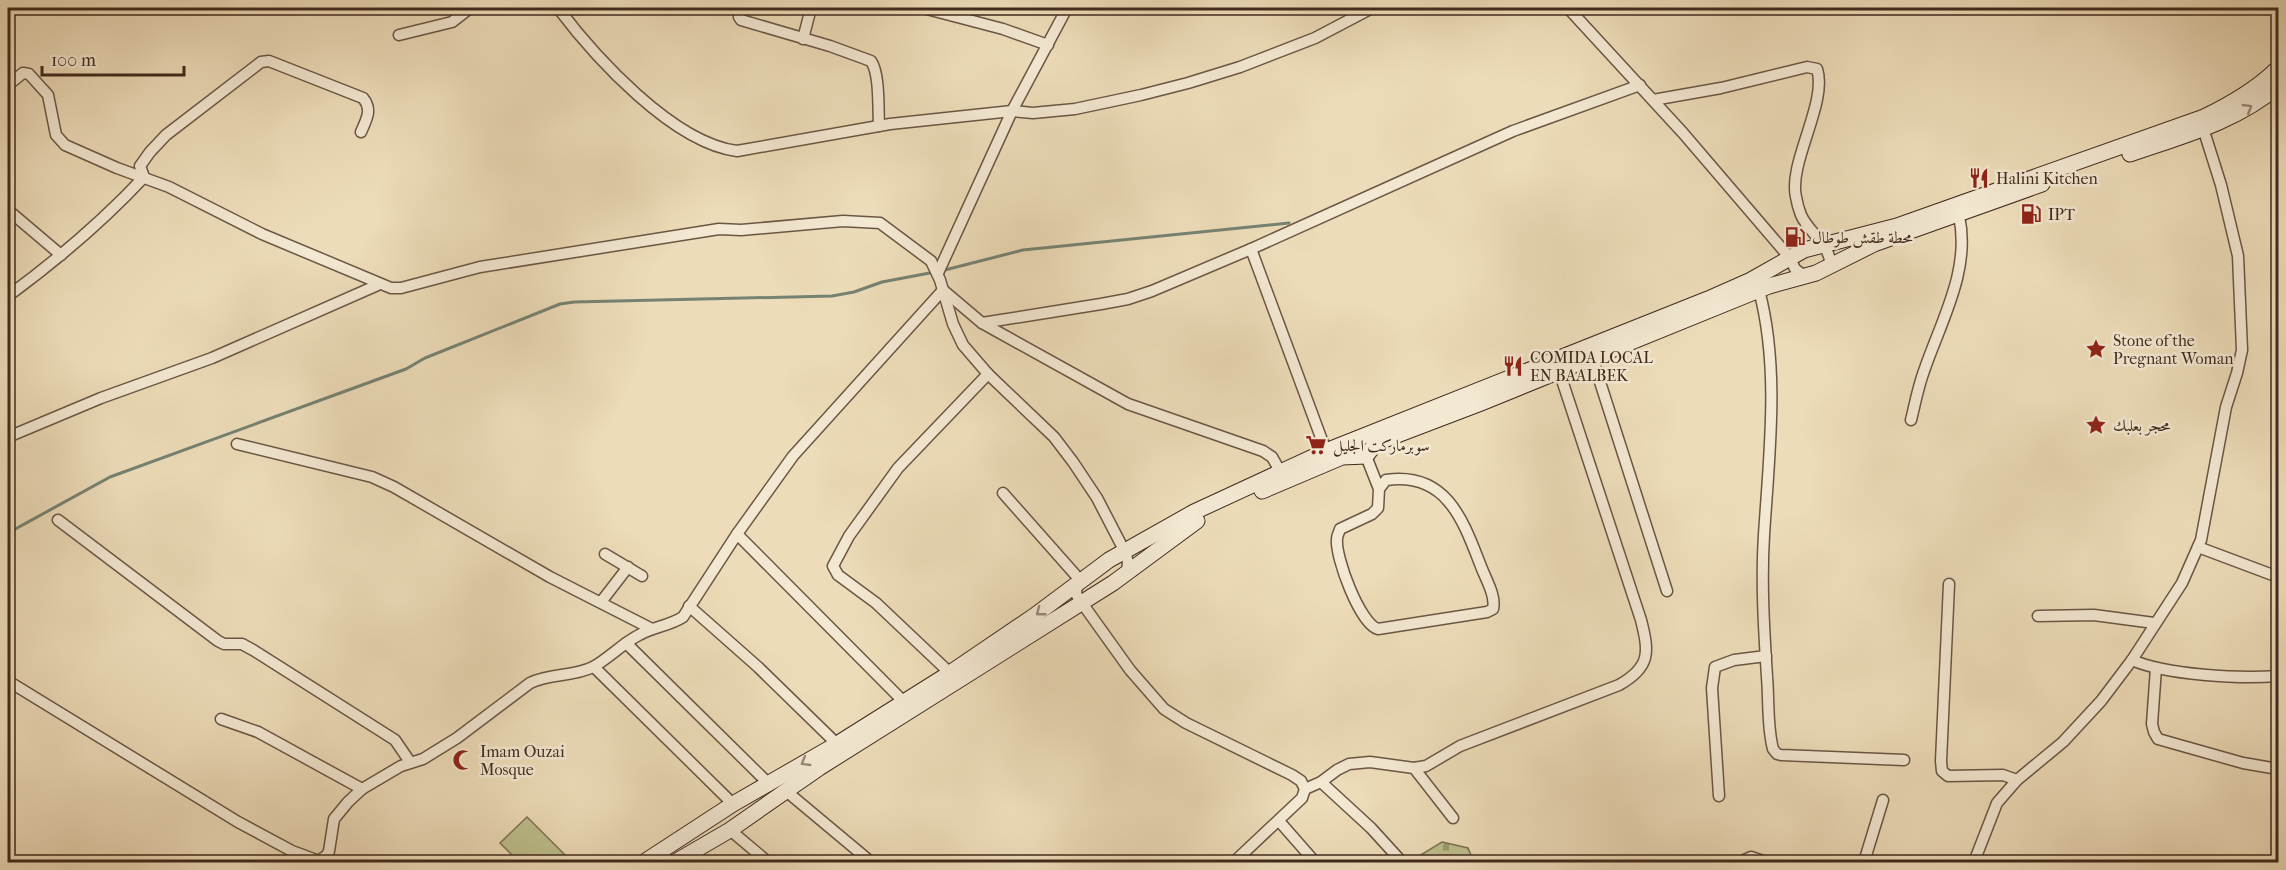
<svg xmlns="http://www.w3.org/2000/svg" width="2286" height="870" font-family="'IM FELL French Canon',Amiri,serif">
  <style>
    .cemetery { fill: url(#cemetery-stones); stroke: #7e7454; stroke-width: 1.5 }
    .pitch { fill: #bdbf8c; stroke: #7e7454; stroke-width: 1.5 }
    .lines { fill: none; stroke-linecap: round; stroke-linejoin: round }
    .stream { stroke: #768272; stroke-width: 3 }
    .minor-casing { stroke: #6b5644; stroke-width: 13 }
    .secondary-casing { stroke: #402a1d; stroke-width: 17 }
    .minor { stroke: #f3e8d2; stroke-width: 10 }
    .secondary { stroke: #f3e8d2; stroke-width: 15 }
    .oneway { stroke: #9a8978 }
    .labels { text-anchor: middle; stroke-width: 5; stroke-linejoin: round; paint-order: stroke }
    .poi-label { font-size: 16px; fill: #402a1d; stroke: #f3e8d2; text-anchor: start }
  </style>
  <defs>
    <pattern id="cemetery-stones" width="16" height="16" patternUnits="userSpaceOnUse" patternTransform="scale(1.5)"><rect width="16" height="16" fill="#bdbf8c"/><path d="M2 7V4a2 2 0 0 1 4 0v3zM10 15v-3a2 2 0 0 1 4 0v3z" fill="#9b9b72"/></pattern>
  </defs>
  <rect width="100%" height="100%" fill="#eddcb9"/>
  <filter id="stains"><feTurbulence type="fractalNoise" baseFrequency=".00333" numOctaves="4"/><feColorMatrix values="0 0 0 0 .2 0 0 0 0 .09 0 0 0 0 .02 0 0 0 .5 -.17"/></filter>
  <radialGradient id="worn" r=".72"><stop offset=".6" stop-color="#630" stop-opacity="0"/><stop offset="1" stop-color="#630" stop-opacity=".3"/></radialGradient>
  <polygon class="cemetery" points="1442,842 1468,848 1474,862 1409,862"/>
  <polygon class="pitch" points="527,817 569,859 565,862 519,862 500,843"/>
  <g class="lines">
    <g class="stream">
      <polyline points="941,271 1023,250 1289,223"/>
      <polyline points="8,533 110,477 406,369 425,358 560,304 574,302 832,296 854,292 882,282 935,272"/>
    </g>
    <g class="minor-casing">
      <g id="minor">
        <path d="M558 8C595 57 673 143 737 151L890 124 1012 111 1033 113 1075 109 1141 95 1188 83 1240 67 1315 38 1372 8"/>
        <path d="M740 8 739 17 741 20 830 46 871 61C880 74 878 109 879 126"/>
        <polyline points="923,8 1003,29 1048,45"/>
        <polyline points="1568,8 1683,133 1790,258 1795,269 1804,276"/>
        <polyline points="399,35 452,22 470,8"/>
        <polyline points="803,39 811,8"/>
        <polyline points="8,85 23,73 29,74 48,95 56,135 65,145 117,168 169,187 262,234 391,288 401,288 480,267 719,229 741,230 843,221 880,223 931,261 940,280 953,324 963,345 988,374 1054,437 1073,462 1097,498 1125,552 1128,562 1127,573"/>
        <path d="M1653 100 1721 88 1807 67 1817 69C1828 102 1788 163 1796 197 1797 203 1799 210 1801 215 1808 232 1833 247 1830 267"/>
        <path d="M144 177 140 166 150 152 166 135 261 62 269 61 363 98C373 110 366 120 361 132"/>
        <polyline points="8,210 61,255"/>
        <polyline points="1251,249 1326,451"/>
        <polyline points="938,273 1012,111 1067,8"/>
        <path d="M1759 290C1780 369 1769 455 1764 535 1761 582 1764 630 1767 677 1769 700 1767 727 1773 749L1777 754 1781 755 1904 760"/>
        <path d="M8 296C57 260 102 222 144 177"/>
        <polyline points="982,323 1101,304 1128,299 1152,291 1251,249 1513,131 1640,85"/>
        <polyline points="1592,357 1667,591"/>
        <path d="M1911 420C1915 404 1918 387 1924 371 1941 321 1971 270 1959 216"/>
        <polyline points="8,437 101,398 212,358 380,284"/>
        <polyline points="237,444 372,477 394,487 550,577 652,629"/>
        <path d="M1366 456 1379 489 1378 508 1372 514 1340 529C1339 533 1337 535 1337 539 1335 557 1360 624 1378 629L1487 612 1493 609C1496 597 1487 581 1482 569 1464 523 1448 471 1386 480L1379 489"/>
        <polyline points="1003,493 1080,580"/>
        <polyline points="58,520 218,641 224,644 242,644 253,650 395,740 410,762"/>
        <polyline points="737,534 904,702"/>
        <polyline points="2198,547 2278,577"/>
        <polyline points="605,554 642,576"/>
        <polyline points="1077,582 1076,594 1082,603 1130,670 1164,709 1186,723 1292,775 1301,781 1305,789 1302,798 1234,862"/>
        <polyline points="1949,584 1941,761 1942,771 1948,776 2003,775 2017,780"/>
        <polyline points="601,602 628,567"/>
        <polyline points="689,606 758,667 837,744"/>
        <polyline points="2038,616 2094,615 2154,623"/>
        <polyline points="626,643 768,783"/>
        <path d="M2132 660C2166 675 2240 679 2278 676"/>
        <polyline points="594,667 733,804"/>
        <polyline points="2156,668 2152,724 2154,732 2158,739 2243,763 2278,769"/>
        <polyline points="950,673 876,603 838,575 833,566 849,536 898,468 988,374"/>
        <path d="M8 681 238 822 292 851 319 861 327 855 329 851 334 819 348 802 362 789 401 766 423 759 457 738 530 683C550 673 573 677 593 667 608 659 623 643 639 635 653 627 669 626 683 617L737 534 793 456 943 290 982 323 1128 404 1263 451 1272 457 1280 471"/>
        <polyline points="221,719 258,732 362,789"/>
        <polyline points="1414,768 1453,818"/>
        <polyline points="1321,782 1371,828 1402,862"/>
        <path d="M1305 789 1321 782 1337 770 1349 764 1370 762 1414 768 1426 766 1460 746 1619 685C1651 667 1649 652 1641 620L1559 371"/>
        <polyline points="786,791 871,862"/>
        <polyline points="1719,796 1712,688 1715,667 1734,660 1766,656"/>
        <polyline points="1279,821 1315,862"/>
        <polyline points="730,830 768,862"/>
        <polyline points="1740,862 1751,857 1766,862"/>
        <polyline points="1864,862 1883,800"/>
        <polyline points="1974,862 1997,803 2017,780 2063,742 2101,701 2132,660 2182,583 2201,540 2226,407 2237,373 2242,350 2238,256 2221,185 2203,128"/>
      </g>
    </g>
    <g class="secondary-casing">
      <g id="secondary">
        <path d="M2130 154C2182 136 2236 122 2278 86"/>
        <polyline points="1262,491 1342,457 1366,456 1376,443 1481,403 1769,286 1816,273 1874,244 2042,184"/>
        <path d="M644 862 733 804 837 744 950 673 1034 616 1109 560 1194 512 1326 451 1708 299 1751 280 1804 250 1897 226 2204 117C2231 104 2257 89 2278 68"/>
        <polyline points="675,862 730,830 819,768 1113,583 1197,521"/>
      </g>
    </g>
    <use href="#minor" class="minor"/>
    <use href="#secondary" class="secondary"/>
  </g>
  <defs><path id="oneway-chevron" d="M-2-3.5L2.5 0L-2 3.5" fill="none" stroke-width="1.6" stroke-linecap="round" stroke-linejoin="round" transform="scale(1.5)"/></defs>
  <g class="oneway">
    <use href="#oneway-chevron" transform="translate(2248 108) rotate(-31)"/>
    <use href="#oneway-chevron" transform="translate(1040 612) rotate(142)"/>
    <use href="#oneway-chevron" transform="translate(805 762) rotate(150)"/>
  </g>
  <defs>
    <g id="restaurant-bare" transform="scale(1.62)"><path d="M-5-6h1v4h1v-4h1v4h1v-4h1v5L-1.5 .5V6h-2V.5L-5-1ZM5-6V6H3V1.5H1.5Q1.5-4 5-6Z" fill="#8f2418" stroke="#f3e8d2" stroke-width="2.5" paint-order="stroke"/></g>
    <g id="fuel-bare" transform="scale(1.62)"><path d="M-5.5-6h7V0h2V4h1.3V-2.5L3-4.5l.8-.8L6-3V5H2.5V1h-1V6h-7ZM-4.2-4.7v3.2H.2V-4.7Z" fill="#8f2418" stroke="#f3e8d2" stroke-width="2.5" paint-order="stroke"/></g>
    <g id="sight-bare" transform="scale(1.62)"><path d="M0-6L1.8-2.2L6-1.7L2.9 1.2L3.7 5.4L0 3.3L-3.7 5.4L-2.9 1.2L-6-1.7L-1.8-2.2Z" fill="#8f2418" stroke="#f3e8d2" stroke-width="2.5" paint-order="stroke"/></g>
    <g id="supermarket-bare" transform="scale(1.62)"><path d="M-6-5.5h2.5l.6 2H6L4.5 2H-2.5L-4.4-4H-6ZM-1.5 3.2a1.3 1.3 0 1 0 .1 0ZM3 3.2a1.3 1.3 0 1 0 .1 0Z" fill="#8f2418" stroke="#f3e8d2" stroke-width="2.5" paint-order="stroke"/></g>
    <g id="mosque-bare" transform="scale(1.62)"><path d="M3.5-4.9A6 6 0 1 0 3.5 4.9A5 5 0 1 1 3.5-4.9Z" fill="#8f2418" stroke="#f3e8d2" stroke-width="2.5" paint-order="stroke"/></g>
  </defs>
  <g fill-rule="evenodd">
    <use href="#restaurant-bare" x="1979" y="178"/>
    <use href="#fuel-bare" x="2031" y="214"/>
    <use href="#fuel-bare" x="1795" y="237"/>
    <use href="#sight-bare" x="2096" y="349"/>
    <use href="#restaurant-bare" x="1513" y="366"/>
    <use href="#sight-bare" x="2096" y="425"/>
    <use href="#supermarket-bare" x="1316" y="445"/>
    <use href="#mosque-bare" x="463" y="760"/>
  </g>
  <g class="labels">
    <g class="poi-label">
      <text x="1996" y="184">Halini Kitchen</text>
      <text x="2048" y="220">IPT</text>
      <text x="1812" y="243">محطة طقش طوطال</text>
      <text x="2113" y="346">Stone of the<tspan x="2113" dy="18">Pregnant Woman</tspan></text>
      <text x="1530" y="363">COMIDA LOCAL<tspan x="1530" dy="18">EN BAALBEK</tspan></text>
      <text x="2113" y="431">محجر بعلبك</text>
      <text x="1333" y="451">سوبرماركت الجليل</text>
      <text x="480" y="757">Imam Ouzai<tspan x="480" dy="18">Mosque</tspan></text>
    </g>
  </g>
  <rect width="2286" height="870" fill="none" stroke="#eddcb9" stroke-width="30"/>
  <rect x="9" y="9" width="2268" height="852" fill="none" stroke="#402a1d" stroke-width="3"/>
  <rect x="15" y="15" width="2256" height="840" fill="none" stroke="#402a1d" stroke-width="1.5"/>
  <path d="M42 66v9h142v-9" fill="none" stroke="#402a1d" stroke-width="3"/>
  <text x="51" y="66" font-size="18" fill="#402a1d" stroke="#f3e8d2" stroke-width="4.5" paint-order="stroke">100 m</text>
  <rect width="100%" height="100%" filter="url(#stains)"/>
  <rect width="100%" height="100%" fill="url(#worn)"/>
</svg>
